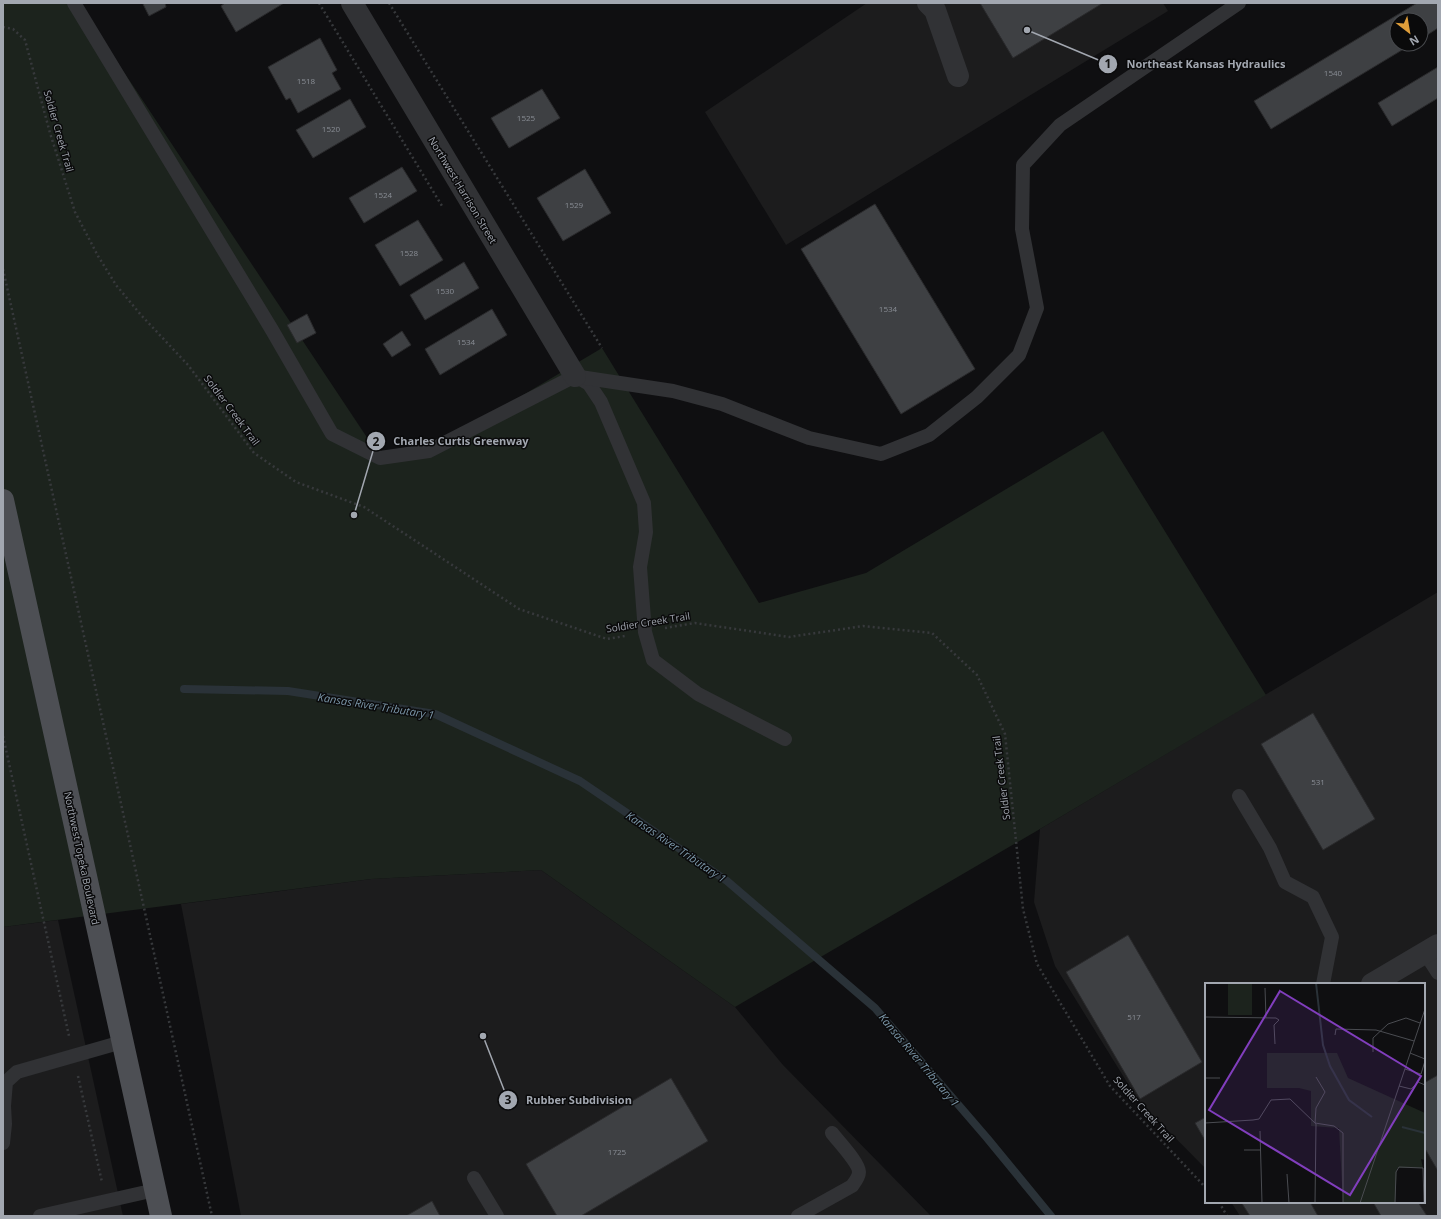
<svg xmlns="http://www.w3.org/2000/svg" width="1441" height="1219" font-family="'Open Sans',sans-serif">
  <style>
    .built { fill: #1c1c1d }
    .green { fill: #1c231d }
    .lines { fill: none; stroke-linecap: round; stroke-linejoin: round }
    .stream { stroke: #2a3238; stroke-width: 8 }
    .building { fill: #3e4043; stroke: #2a2a2c }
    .path { stroke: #37393c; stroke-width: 2.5; stroke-dasharray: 2 3; stroke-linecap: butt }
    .service { stroke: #313235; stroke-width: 14 }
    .minor { stroke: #313235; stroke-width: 22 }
    .primary { stroke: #4d4f54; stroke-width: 22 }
    .labels { text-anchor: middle; stroke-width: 3; stroke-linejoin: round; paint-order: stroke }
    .number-label { font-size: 8px; fill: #898d95 }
    .street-label { font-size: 10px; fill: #a2a7b0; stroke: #0a0a0b }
    .water-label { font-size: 11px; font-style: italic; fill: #7b96a8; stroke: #0a0a0b }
    .inset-river { fill: none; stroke: #2a3238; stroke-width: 2 }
    .inset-road { fill: none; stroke: #4a4c51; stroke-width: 1 }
    .view { fill: #813ebd; fill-opacity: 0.15; stroke: #813ebd; stroke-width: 2 }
    .inset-edge { fill: none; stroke: #a2a7b0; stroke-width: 2 }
    .leader { fill: none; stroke: #a2a7b0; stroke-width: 1.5 }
    .callout-dot { fill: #a2a7b0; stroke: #0a0a0b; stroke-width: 1.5 }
    .mark-label { font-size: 12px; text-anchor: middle; font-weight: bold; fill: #111 }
    .callout-label { font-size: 11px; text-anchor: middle; font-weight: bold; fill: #a2a7b0; stroke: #0a0a0b; stroke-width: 3; stroke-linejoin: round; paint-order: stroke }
  </style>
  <rect width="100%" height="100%" fill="#0f0f11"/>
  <g class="built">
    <polygon points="867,3 1163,3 1168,11 786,245 705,112"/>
    <polygon points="1438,592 1438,1216 1240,1216 1231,1202 1424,1202 1424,984 1206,984 1206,1169 1138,1100 1055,966 1034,902 1040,829"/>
    <polygon points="541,870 735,1007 783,1065 931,1216 241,1216 181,904 371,879"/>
    <polygon points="58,920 123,1216 3,1216 3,927"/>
  </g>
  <polygon class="green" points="3,3 78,3 380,457 429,451 602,348 759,603 866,573 1103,431 1266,695 1040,829 735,1007 541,870 371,879 3,927"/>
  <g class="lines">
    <polyline class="stream" points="184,689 288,691 435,714 580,781 727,881 875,1008 987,1138 1051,1216"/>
  </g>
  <g class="building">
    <polygon points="145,3 165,3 166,7 149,16 143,4"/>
    <polygon points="225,3 284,3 236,32 221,6"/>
    <polygon points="980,3 1103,3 1013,58"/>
    <polygon points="1417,3 1438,3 1438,28 1421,39 1421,20 1397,20 1397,44 1412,44 1271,129 1254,101"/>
    <polygon points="320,38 337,70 332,73 341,89 298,113 290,98 286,100 268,67"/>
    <polygon points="1438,67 1438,98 1392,126 1378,103"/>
    <polygon points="542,89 560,118 509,148 491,118"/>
    <polygon points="350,99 366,127 313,158 296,130"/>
    <polygon points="402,167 417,191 364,223 349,198"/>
    <polygon points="585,169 611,213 563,241 537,198"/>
    <polygon points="875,204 975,369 901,414 801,249"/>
    <polygon points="418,220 443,260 400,286 375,245"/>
    <polygon points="464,262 479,288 425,320 410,295"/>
    <polygon points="492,309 507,335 440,375 425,349"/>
    <polygon points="307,314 316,333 297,343 287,325"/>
    <polygon points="402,331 411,345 392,357 383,344"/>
    <polygon points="1313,713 1375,819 1323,850 1261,744"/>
    <polygon points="1128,935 1202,1062 1140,1099 1066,972"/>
    <polygon points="1438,1075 1438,1171 1424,1147 1424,1083"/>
    <polygon points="671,1078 708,1141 581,1216 557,1216 526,1164"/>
    <polygon points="1206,1117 1206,1142 1195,1123"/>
    <polygon points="432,1201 440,1216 406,1216"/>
    <polygon points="1241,1202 1310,1202 1318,1216 1250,1216"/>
    <polygon points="1373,1202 1418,1202 1427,1216 1381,1216"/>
  </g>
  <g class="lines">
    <g class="path">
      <polyline points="319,3 442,206"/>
      <polyline points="389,3 602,348"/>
      <polyline points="3,27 13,29 25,40 50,133 75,212 98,256 116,285 141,315 188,365 254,453 296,482 364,507 519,609 607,639 625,636"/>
      <polyline points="3,269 212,1216"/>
      <polyline points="665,628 695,623 789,637 863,626 932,633 977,675 1005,734 1023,909 1037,964 1110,1086 1206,1188"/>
      <polyline points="3,736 69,1036"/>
      <polyline points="78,1076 102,1182"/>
      <polyline points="1219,1202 1227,1216"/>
    </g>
    <g class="service">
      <polyline points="74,3 272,330 332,434 380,458 429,451 575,376 589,384 601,402 644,503 646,532 640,567 645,632 653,660 698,694 785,739"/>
      <polyline points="580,377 673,391 722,404 809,438 881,454 929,435 977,397 1019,355 1037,308 1022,229 1023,165 1060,125 1239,3"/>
      <polyline points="1239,796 1270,848 1285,882 1313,897 1332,937 1323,984"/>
      <polyline points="1425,953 1438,973"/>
      <polyline points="3,1143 5,1124 4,1106 6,1082 17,1072 122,1042"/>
      <polyline points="474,1178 497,1216"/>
      <polyline points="40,1216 155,1190"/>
      <path d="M798 1216 852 1186C855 1182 859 1177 859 1172 859 1163 838 1141 832 1133"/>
    </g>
    <g class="minor">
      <polyline points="352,3 575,376"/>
      <polyline points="928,3 935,10 958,76"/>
      <polyline points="1372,984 1438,945"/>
    </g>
    <polyline class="primary" points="3,500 161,1216"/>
  </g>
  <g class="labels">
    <g class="number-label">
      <text x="1333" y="76">1540</text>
      <text x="306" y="84">1518</text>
      <text x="526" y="121">1525</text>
      <text x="331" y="132">1520</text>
      <text x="383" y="198">1524</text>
      <text x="574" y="208">1529</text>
      <text x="409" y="256">1528</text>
      <text x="445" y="294">1530</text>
      <text x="888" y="312">1534</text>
      <text x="466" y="345">1534</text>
      <text x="1318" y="785">531</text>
      <text x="1134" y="1020">517</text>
      <text x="617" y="1155">1725</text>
    </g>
    <g class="street-label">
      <text transform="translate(59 131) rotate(74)" y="4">Soldier Creek Trail</text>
      <text transform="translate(463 190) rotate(59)" y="4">Northwest Harrison Street</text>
      <text transform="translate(232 410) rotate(53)" y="4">Soldier Creek Trail</text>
      <text transform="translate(648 622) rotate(-9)" y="4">Soldier Creek Trail</text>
      <text transform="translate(1001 778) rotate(-97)" y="4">Soldier Creek Trail</text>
      <text transform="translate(82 858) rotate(78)" y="4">Northwest Topeka Boulevard</text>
      <text transform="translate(1144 1109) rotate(48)" y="4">Soldier Creek Trail</text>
    </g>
    <g class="water-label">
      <text transform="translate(376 706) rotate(9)" y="4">Kansas River Tributary 1</text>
      <text transform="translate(676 847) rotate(34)" y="4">Kansas River Tributary 1</text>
      <text transform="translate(919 1060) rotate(50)" y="4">Kansas River Tributary 1</text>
    </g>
  </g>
  <g transform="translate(1205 983)">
    <rect width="220" height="220" fill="#0f0f11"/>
    <path d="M23 0H47V32H23ZM62 70H132L143 95 220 130V177L216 176 218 185H192L190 220H138L134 145 106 143V108L94 105H62Z" fill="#1c231d"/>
    <path class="inset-river" d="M111 0 118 62 125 83 144 117 167 134M197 144 220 150"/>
    <path class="inset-road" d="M60 5 61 35M0 34 71 35 74 37 69 42 70 61M130 52 131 46 171 47 209 58M168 69V55L183 41 201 35 215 40M205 70 220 76M200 86 216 91 220 78M111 94 120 109 111 125 110 140 129 143 138 150V220M0 95H15M194 103 206 106 213 99 220 102M0 140 48 137 54 136 66 117 85 116 111 141 110 220M55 148 57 220M39 167H56M82 191 84 220M155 220 220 26M190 220 191 189 194 184 218 185 219 220"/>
    <path class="view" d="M75 8 216 93 145 212 4 127Z"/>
    <rect width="220" height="220" class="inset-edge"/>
  </g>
  <path class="leader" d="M1027 30L1108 64M354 515L376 441M483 1036L508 1100"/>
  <g class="callout-dot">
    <circle cx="1027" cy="30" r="4"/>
    <circle cx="354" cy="515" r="4"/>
    <circle cx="483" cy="1036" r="4"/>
    <circle cx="1108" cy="64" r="10"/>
    <circle cx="376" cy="441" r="10"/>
    <circle cx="508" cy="1100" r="10"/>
  </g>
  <g class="mark-label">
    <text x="1108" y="68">1</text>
    <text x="376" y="446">2</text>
    <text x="508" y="1104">3</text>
  </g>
  <g class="callout-label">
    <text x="1206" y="68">Northeast Kansas Hydraulics</text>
    <text x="461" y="445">Charles Curtis Greenway</text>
    <text x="579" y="1104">Rubber Subdivision</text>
  </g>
  <rect width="1441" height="1219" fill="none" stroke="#a2a7b0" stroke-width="8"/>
  <g transform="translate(1409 32) rotate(149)"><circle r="19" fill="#0a0a0b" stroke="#47494d"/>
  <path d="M0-3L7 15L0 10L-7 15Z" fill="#de9d3a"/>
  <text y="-6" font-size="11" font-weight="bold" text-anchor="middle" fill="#a2a7b0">N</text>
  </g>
</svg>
